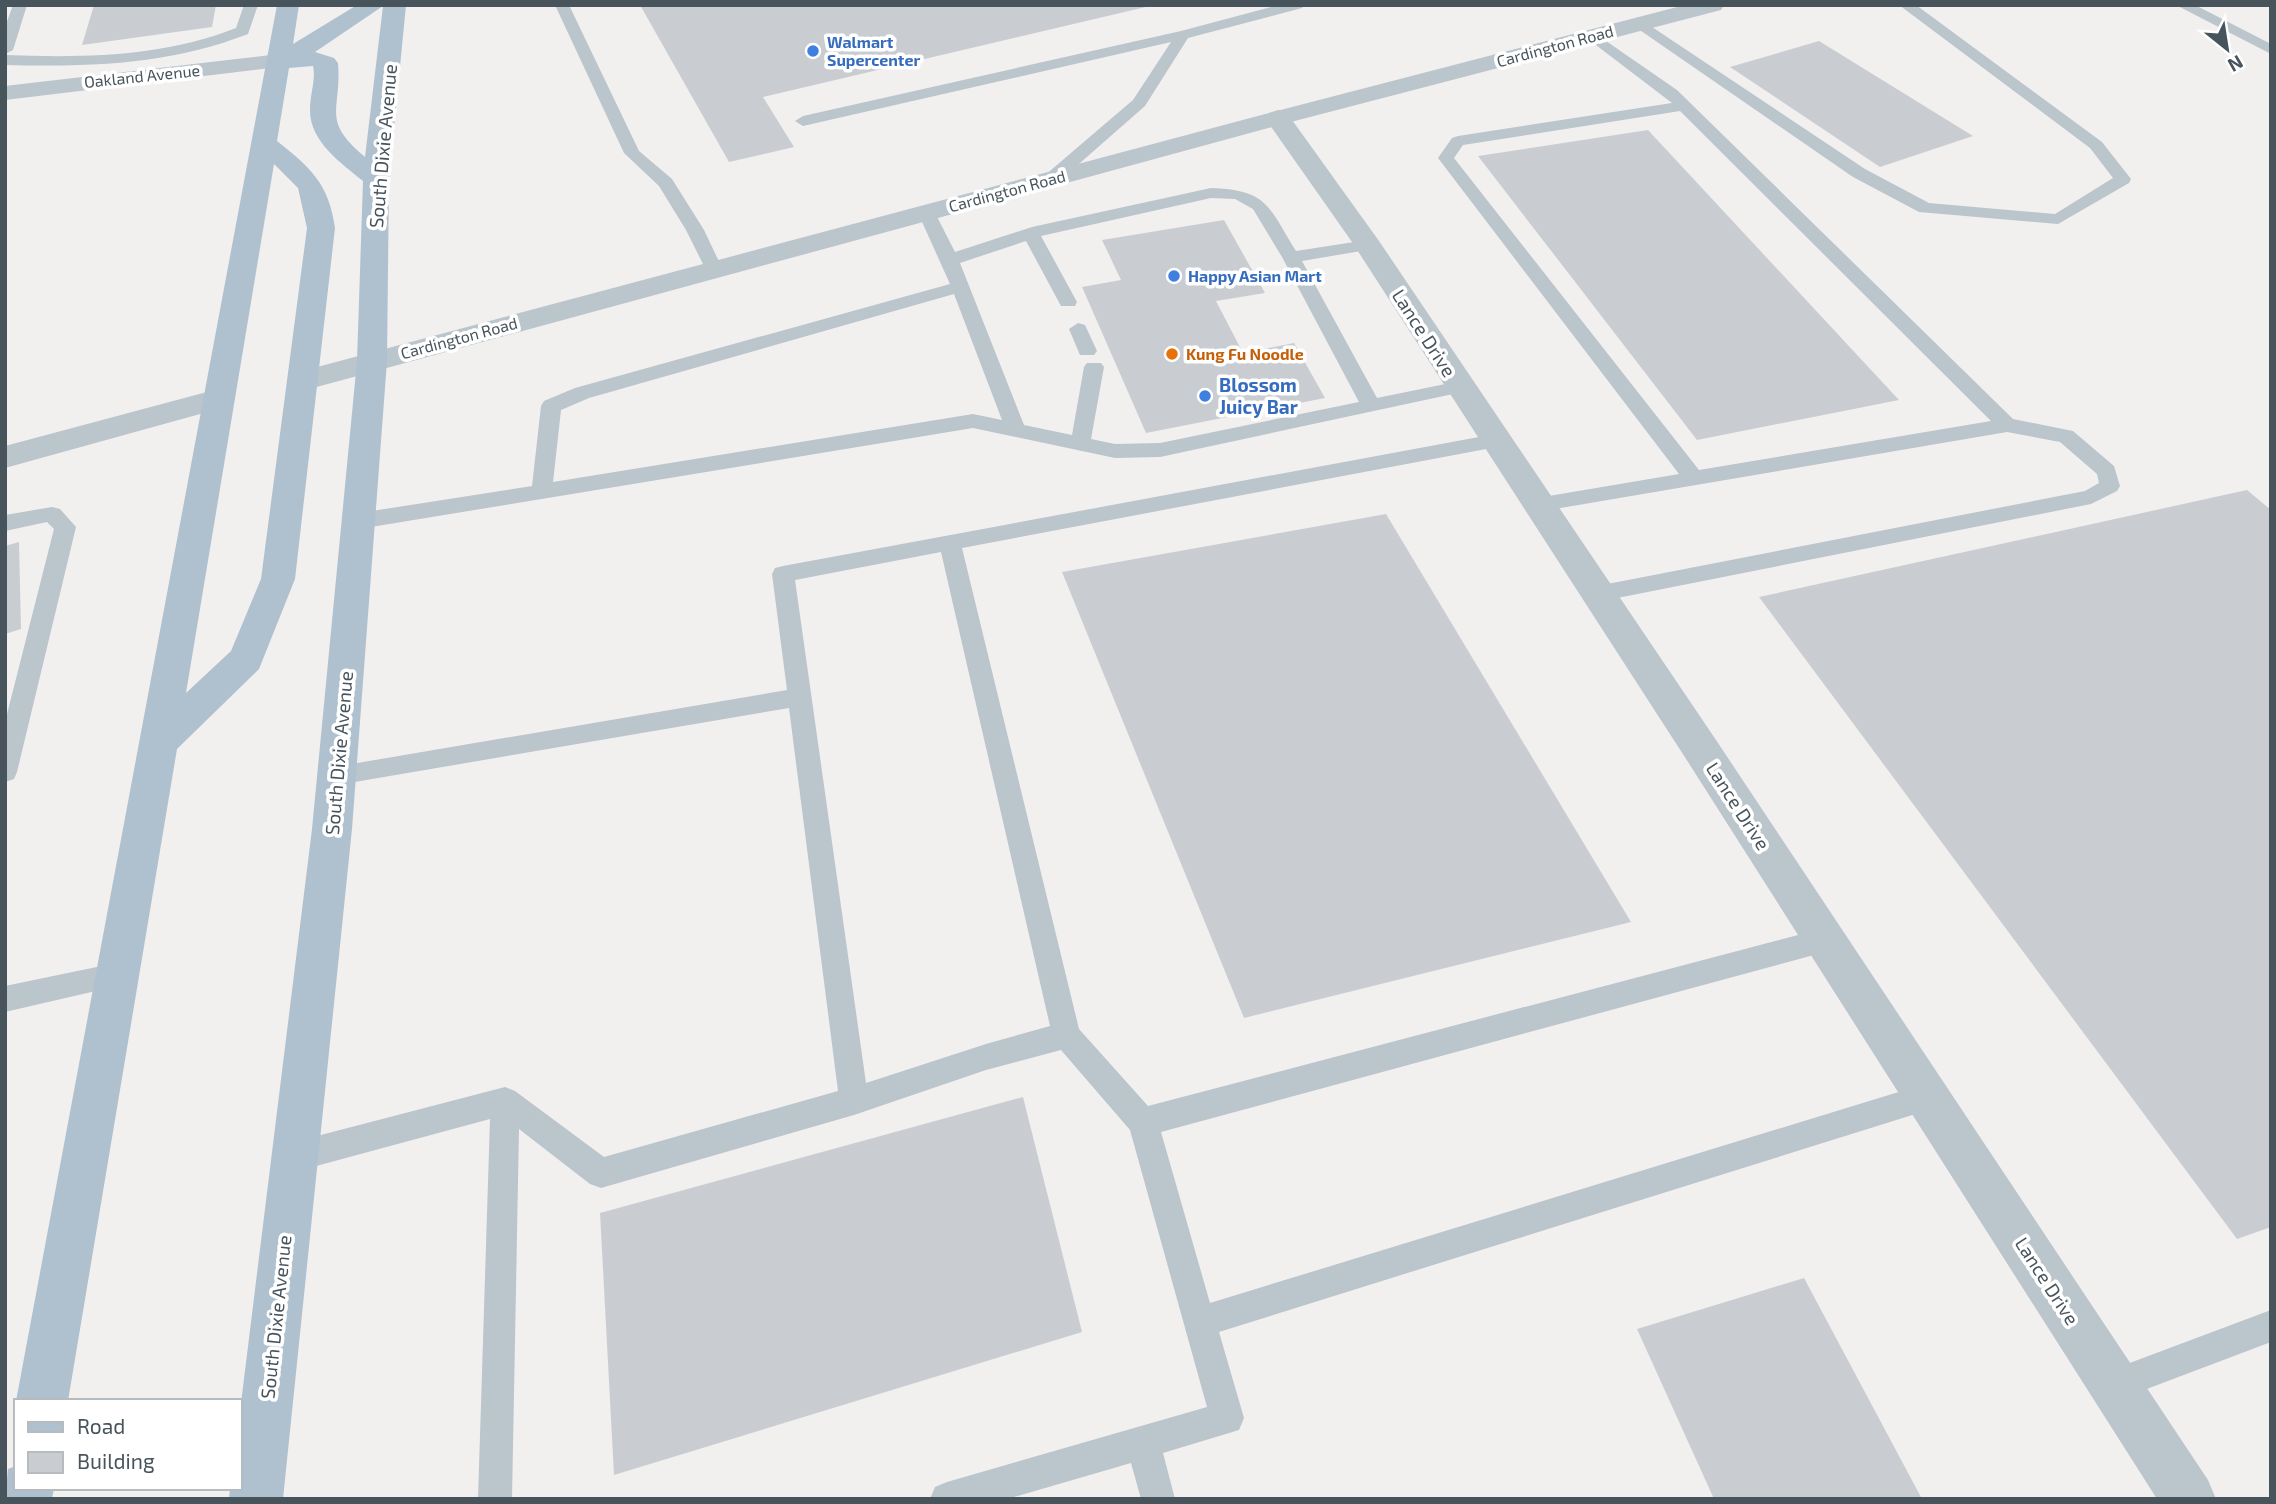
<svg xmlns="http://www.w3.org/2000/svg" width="2276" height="1504" font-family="'Exo 2',sans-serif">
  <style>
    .building { fill: #c9cdd2 }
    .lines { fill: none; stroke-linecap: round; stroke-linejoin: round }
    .service { fill: #bbc5cc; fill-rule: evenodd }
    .minor { fill: #bbc5cc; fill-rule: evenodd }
    .tertiary { fill: #bbc5cc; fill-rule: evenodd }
    .primary { fill: #afc1ce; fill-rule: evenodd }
    .shop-dot { fill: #3f7fe0; stroke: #fff; stroke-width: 2.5 }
    .food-dot { fill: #e8710a; stroke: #fff; stroke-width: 2.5 }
    .labels { text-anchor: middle; stroke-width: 7; stroke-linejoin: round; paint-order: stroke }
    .far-shop-label { font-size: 16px; font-weight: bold; fill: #366cbe; stroke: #fff; text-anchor: start }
    .far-street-label { font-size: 16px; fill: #47545c; stroke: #fff }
    .far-food-label { font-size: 16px; font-weight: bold; fill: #c56008; stroke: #fff; text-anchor: start }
    .street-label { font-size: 19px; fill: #47545c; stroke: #fff }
    .shop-label { font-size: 19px; font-weight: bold; fill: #366cbe; stroke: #fff; text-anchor: start }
  </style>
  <rect width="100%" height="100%" fill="#f2efef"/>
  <g class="building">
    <polygon points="94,5 216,5 212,27 82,45"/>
    <polygon points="640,5 1150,5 1150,6 763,97 794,147 729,162"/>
    <polygon points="1819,41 1973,136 1880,167 1730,67"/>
    <polygon points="1648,130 1899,400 1697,440 1478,156"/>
    <polygon points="1224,220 1265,293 1216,301 1243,353 1294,343 1325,398 1146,433 1082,287 1121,280 1102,240"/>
    <polygon points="2247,490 2271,510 2271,1227 2237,1239 1759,597"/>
    <polygon points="1386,514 1631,922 1244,1018 1062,572"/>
    <polygon points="19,542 21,629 5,634 5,546"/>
    <polygon points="1023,1097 1082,1332 614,1475 600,1213"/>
    <polygon points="1804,1278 1922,1499 1714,1499 1637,1329"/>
  </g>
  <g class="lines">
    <g class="service">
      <polygon points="13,5 27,5 13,50 5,54 5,27"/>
      <path d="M244 5H258L248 34C169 65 89 67 5 65V55C84 58 162 57 236 28Z"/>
      <polygon points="555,5 569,5 639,151 672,179 704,230 723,270 720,274 708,274 686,230 659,186 624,153"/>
      <polygon points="1279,5 1304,5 1302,8 1188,38 1145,106 1056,184 1050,185 1042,180 1044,176 1133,100 1171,42 803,126 795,121 803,116 1181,31"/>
      <polygon points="1899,5 1916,5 2102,142 2131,179 2129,183 2058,224 1919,212 1853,177 1631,24 1633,21 1643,21 1865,169 1929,203 2055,214 2113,178 2090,148"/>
      <polygon points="2176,5 2195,5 2271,44 2271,54"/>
      <path d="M1593 32 1677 90 2013 419 2073 431 2114 466 2120 486 2117 491 2091 504 1597 602 1589 600 1586 594 1589 588 1597 586 2085 491 2099 483 2097 474 2060 442 2007 432 1537 512 1530 510 1526 505 1530 500 1537 498 1679 474 1438 158 1452 138 1458 136 1672 103 1588 39 1586 36 1588 33ZM1680 111 1991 421 1699 470 1454 158 1463 145Z"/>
      <path d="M1211 188C1268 190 1268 206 1296 251L1367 240 1373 241 1376 245 1373 249 1302 261 1377 398 1460 381 1467 383 1470 387 1467 391 1160 457 1115 458 973 428 359 529 351 526 348 521 351 516 359 513 532 486 541 406 544 401 575 388 950 284 918 213 921 209H933L955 252 1032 227ZM1211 198 1235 199 1253 209 1282 257 1359 402 1160 443 1115 444 1091 439 1104 367 1101 363H1087L1084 367 1072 435 1024 425 960 263 1026 241 1061 306H1075L1077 302 1041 236ZM954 294 1002 420 973 414 553 482 561 410 589 398Z"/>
      <polygon points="1078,323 1085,325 1097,351 1094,355 1080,355 1069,329"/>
      <path d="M1495 434 1502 436 1505 441 1502 446 962 548 1079 1029 1148 1106 1825 928 1835 931 1839 940 1835 949 1825 952 1161 1132 1210 1303 1928 1083 1938 1087 1943 1097 1938 1107 1219 1332 1244 1418 1239 1430 1163 1453 1175 1499H1141L1131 1463 1007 1499H930L935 1487 947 1482 1207 1407 1130 1130 1061 1050 986 1070 854 1115 601 1188 590 1184 519 1129 512 1499H478L490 1119 294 1172 283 1167 279 1157 283 1147 294 1142 505 1087 515 1091 604 1157 838 1091 789 708 337 785 328 782 325 775 328 768 787 690 772 574 775 568 783 566ZM941 552 1050 1026 986 1044 866 1083 795 580Z"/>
      <polygon points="52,507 60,509 76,527 17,772 14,779 5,782 5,722 54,529 47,522 5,531 5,515"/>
      <polygon points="116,963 126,966 130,975 126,984 5,1012 5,986"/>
      <polygon points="2271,1310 2271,1342 2115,1401 2103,1397 2099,1385 2103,1373"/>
    </g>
    <g class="minor">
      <polygon points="279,54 287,56 291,61 287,66 5,100 5,86"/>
      <polygon points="1278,110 1287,113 1379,241 1716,740 2208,1480 2216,1499 2157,1499 1688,762 1352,242 1265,118 1269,113"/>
      <polygon points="218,389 229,392 234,399 229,406 5,468 5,446"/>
    </g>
    <polygon class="tertiary" points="1685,5 1724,5 1721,10 1287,123 302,391 291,388 287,381 291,374 1269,113"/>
    <g class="primary">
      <path d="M277 5H299L293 44 357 5H406L389 179 387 361 352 829 283 1499H229L230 1488H240V1411L312 829 357 361 363 181C341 163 309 141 310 109 310 95 316 79 313 66L289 68 277 141C311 168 329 184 335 228L295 579 259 669 177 749 68 1401H16ZM383 6 365 157C320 119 342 111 338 63L334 58 315 52ZM274 164 298 188 307 228 261 579 231 651 186 693Z"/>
      <polygon points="16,1466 16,1488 54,1488 52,1499 5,1499 8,1469"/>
    </g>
  </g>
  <g class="shop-dot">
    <circle cx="813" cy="51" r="7"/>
    <circle cx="1174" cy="276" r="7"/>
    <circle cx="1205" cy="396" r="7"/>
  </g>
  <circle class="food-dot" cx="1172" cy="354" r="7"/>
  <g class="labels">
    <g class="far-shop-label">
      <text x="827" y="48">Walmart<tspan x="827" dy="18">Supercenter</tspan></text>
      <text x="1188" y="282">Happy Asian Mart</text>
    </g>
    <g class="far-street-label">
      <text transform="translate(1555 46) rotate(-15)" y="6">Cardington Road</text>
      <text transform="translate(142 76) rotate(-6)" y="6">Oakland Avenue</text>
      <text transform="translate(1007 191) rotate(-15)" y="6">Cardington Road</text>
      <text transform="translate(459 338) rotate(-15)" y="6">Cardington Road</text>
    </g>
    <g class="far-food-label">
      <text x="1186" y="360">Kung Fu Noodle</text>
    </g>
    <g class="street-label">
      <text transform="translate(383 146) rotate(-85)" y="7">South Dixie Avenue</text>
      <text transform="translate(1424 333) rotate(57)" y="7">Lance Drive</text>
      <text transform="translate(339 753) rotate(-85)" y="7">South Dixie Avenue</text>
      <text transform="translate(1738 806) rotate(57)" y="7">Lance Drive</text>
      <text transform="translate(2047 1281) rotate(57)" y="7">Lance Drive</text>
      <text transform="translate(276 1317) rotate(-84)" y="7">South Dixie Avenue</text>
    </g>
    <g class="shop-label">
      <text x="1219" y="392">Blossom<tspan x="1219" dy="22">Juicy Bar</tspan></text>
    </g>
  </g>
  <rect width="2276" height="1504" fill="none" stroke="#47545c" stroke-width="14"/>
  <rect x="14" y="1399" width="228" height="91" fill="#ffffff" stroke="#b5bbbe" stroke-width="2"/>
  <rect x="28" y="1422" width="35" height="10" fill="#afc1ce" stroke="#b5bbbe" stroke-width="2"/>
  <text x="77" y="1434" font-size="21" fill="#47545c">Road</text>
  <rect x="28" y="1452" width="35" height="21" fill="#c9cdd2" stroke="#b5bbbe" stroke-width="2"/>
  <text x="77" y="1469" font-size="21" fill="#47545c">Building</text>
  <g transform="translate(2227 49) rotate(150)" stroke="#ffffff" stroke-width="5" paint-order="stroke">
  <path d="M0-5L12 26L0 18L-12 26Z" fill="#47545c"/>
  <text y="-10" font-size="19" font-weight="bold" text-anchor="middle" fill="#47545c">N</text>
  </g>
</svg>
